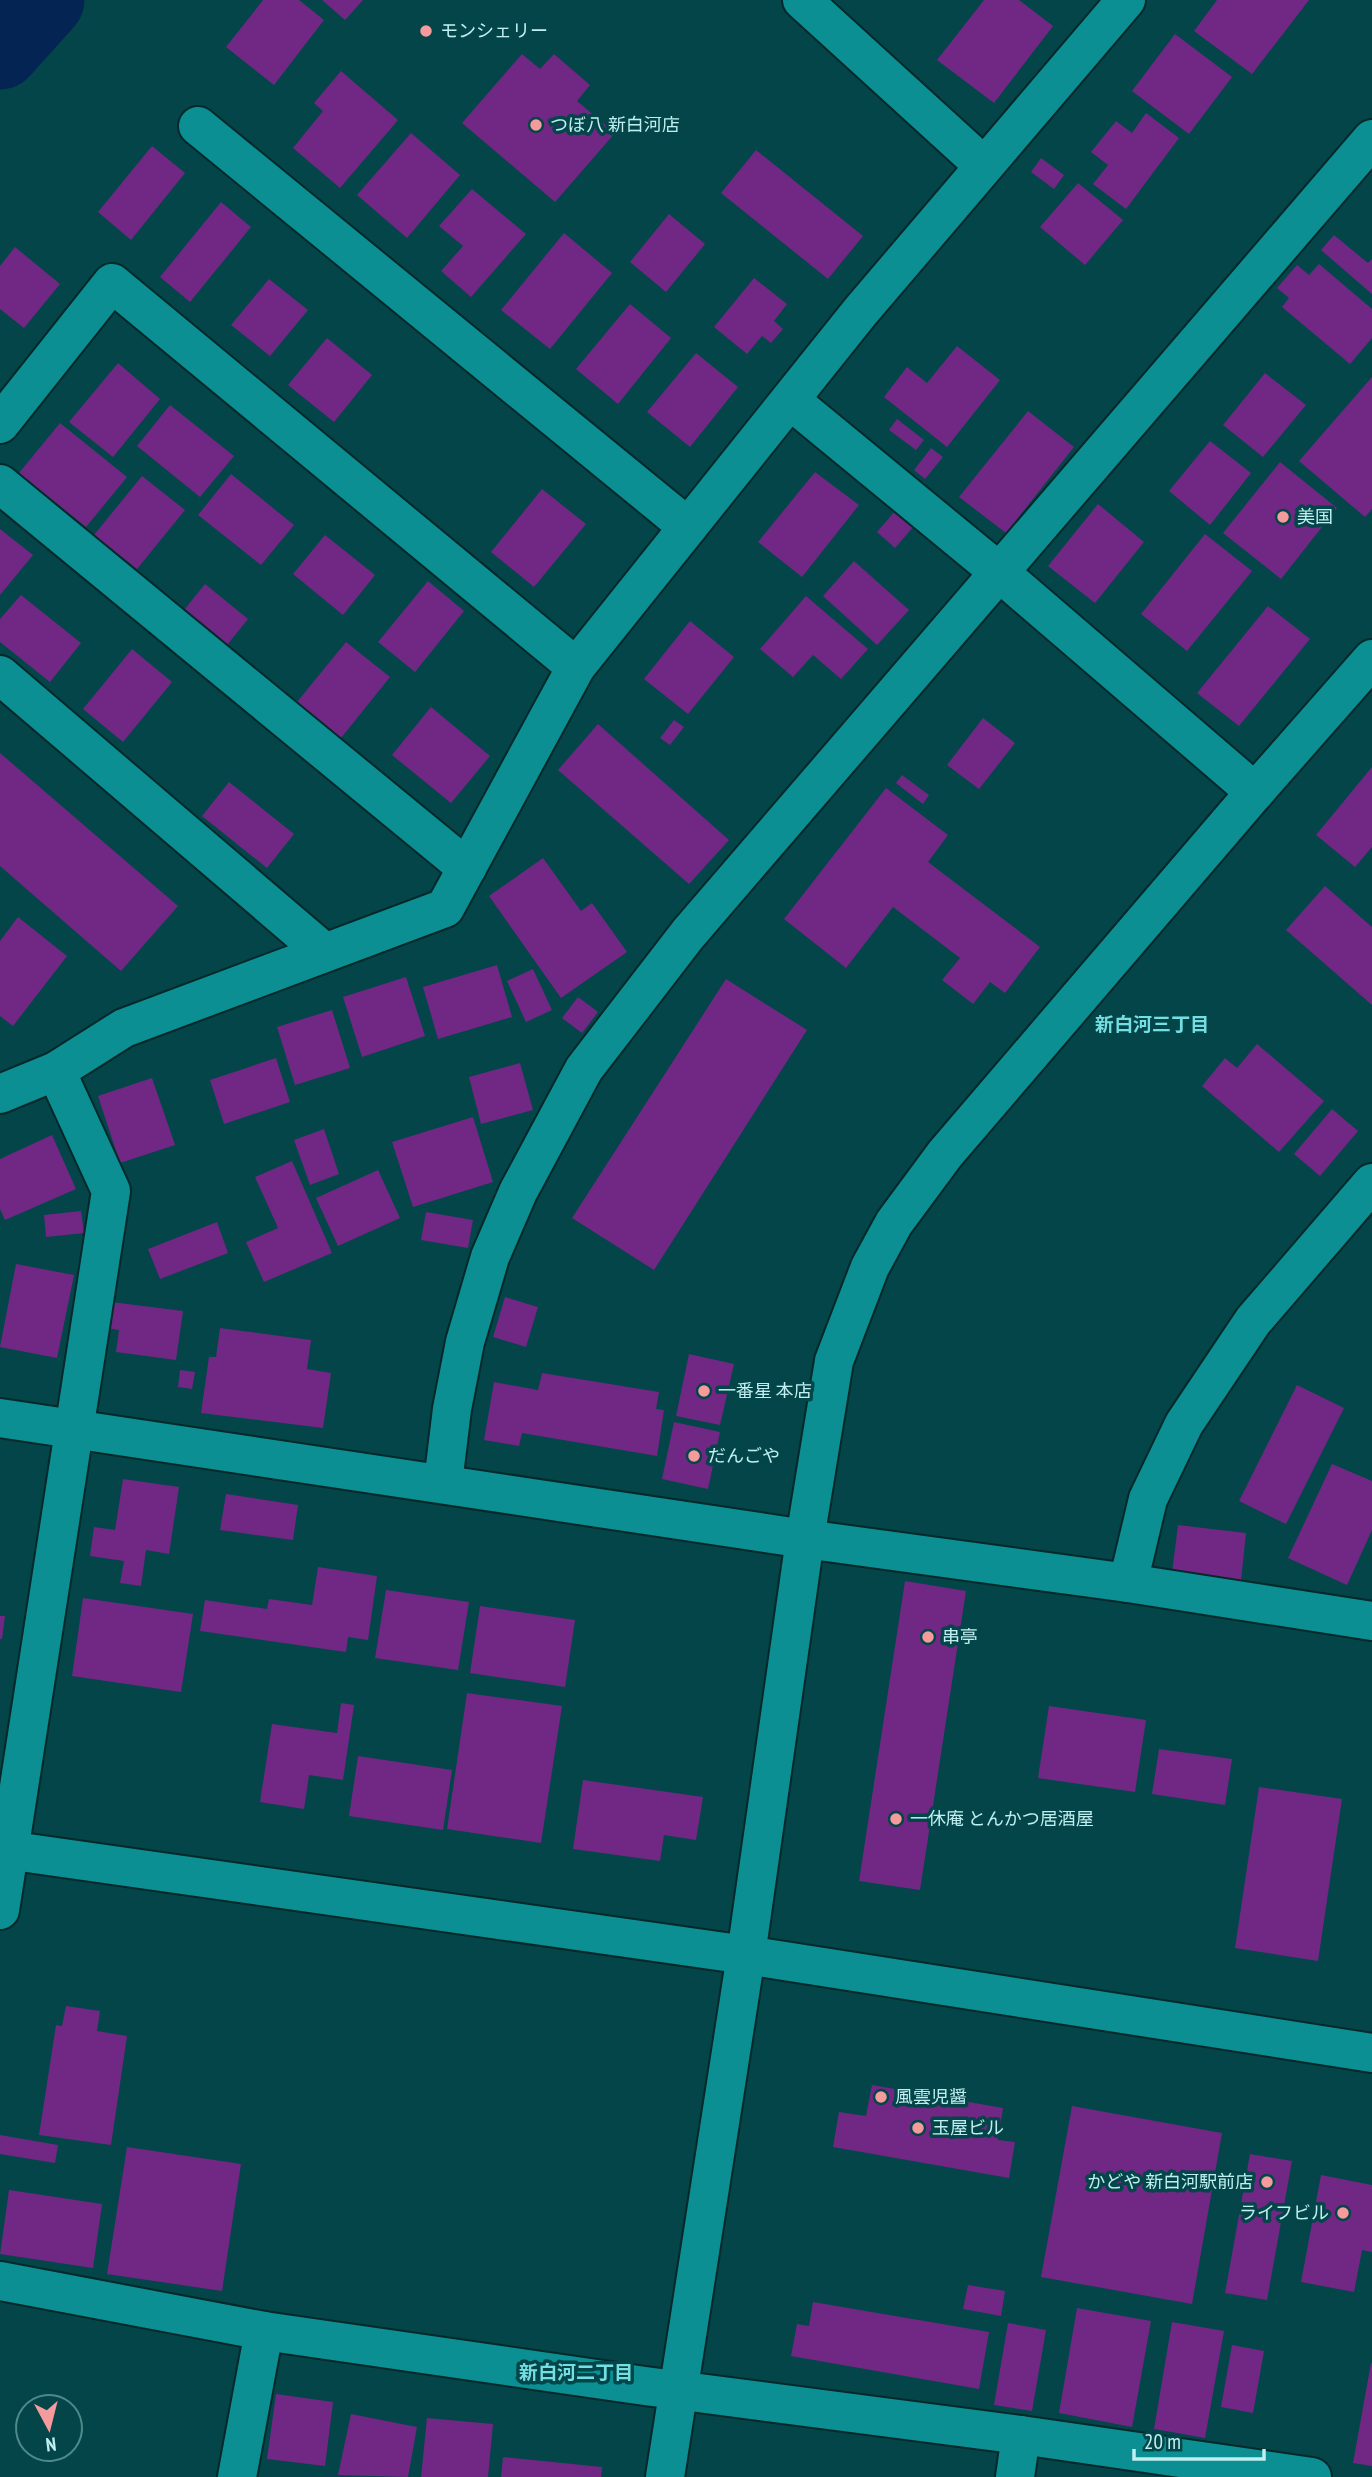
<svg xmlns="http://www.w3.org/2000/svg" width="1372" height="2477" font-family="'PT Sans Narrow','Noto Sans JP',sans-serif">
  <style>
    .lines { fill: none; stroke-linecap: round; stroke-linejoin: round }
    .river { stroke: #042453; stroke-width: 79 }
    .building { fill: #712884 }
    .minor-casing { stroke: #05292a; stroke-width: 42 }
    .minor { stroke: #0b8f93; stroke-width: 38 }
    .poi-dot { fill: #f59b9d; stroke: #034548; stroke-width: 2.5 }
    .labels { text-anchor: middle; stroke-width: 7; stroke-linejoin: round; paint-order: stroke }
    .poi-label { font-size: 18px; fill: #bfeff0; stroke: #034548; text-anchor: start }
    .neighbourhood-label { font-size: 19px; font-weight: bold; fill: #74dfe2; stroke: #034548 }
  </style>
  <rect width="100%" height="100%" fill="#034548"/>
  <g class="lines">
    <polyline class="river" points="0,50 45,0"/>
  </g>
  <g class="building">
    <polygon points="263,0 299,0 324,20 274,85 226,47"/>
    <polygon points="322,0 363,0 345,20"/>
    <polygon points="984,0 1019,0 1053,26 994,103 937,60"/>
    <polygon points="1217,0 1309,0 1252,74 1194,31"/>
    <polygon points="1175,34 1232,77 1189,134 1132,91"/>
    <polygon points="522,54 540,69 554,54 590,85 577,101 615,133 555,202 462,123"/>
    <polygon points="341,71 398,120 340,188 293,148 323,111 314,103"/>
    <polygon points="1146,113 1179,138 1126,209 1093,184 1108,165 1091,152 1116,121 1132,133"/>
    <polygon points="411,133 460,175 407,238 357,195"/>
    <polygon points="152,146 185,173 131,240 98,212"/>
    <polygon points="756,150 863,236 828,279 721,193"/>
    <polygon points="1041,158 1064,175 1054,189 1031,172"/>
    <polygon points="1078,183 1123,220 1085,265 1040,227"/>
    <polygon points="472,189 526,234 471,297 441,271 463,246 439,226"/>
    <polygon points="221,202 251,227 190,302 160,277"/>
    <polygon points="669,214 705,244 666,292 630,262"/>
    <polygon points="564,233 612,273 550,349 501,310"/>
    <polygon points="1334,235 1368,263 1372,259 1372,294 1321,250"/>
    <polygon points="15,247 60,284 24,328 0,309 0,266"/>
    <polygon points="1319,264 1372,309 1372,338 1350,364 1282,307 1289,298 1277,288 1297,265 1309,275"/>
    <polygon points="754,278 787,304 774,321 783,329 771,343 762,336 747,354 714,327"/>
    <polygon points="269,279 308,310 270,356 231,325"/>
    <polygon points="630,304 671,338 618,404 576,369"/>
    <polygon points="327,338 372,375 334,422 288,385"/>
    <polygon points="957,346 1000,380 947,447 884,397 907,367 927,383"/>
    <polygon points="696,353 738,387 690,447 647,412"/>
    <polygon points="118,363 160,399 113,457 69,422"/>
    <polygon points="1265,373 1306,405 1263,457 1223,425"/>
    <polygon points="1372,377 1372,509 1365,517 1299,461"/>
    <polygon points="170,405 234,456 200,497 137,446"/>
    <polygon points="1028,411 1074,447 1006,533 959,497"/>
    <polygon points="897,419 924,440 916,450 889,430"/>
    <polygon points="60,423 127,477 86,527 19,473"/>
    <polygon points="1210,441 1251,473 1210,525 1169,491"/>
    <polygon points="931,448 943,457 925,479 914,470"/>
    <polygon points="1280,462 1337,508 1281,579 1223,533"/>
    <polygon points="815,472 859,505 802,577 758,542"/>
    <polygon points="231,474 294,525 261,565 198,515"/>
    <polygon points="142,476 185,510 137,569 94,535"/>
    <polygon points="542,489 586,524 534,587 491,552"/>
    <polygon points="1098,504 1144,542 1095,603 1048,566"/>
    <polygon points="896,510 914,526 895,548 877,532"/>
    <polygon points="0,529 33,555 0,595"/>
    <polygon points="1205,534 1252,571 1187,651 1141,614"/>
    <polygon points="325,535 375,575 343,615 293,574"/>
    <polygon points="854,561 909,610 877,645 823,596"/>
    <polygon points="428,581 464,611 415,672 378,642"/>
    <polygon points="205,584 248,619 227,645 184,610"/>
    <polygon points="21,595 81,643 50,682 0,642 0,619"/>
    <polygon points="806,596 868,649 841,679 813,655 793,677 760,649"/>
    <polygon points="1268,606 1310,639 1239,726 1197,693"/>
    <polygon points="690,621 734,657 688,714 644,679"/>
    <polygon points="346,642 390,677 341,738 297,702"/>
    <polygon points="132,649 172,682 123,742 83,709"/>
    <polygon points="431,707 490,756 451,803 392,755"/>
    <polygon points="983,718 1015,743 979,789 947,765"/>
    <polygon points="674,720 684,727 670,745 660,738"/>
    <polygon points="598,724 729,840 689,884 558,770"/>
    <polygon points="0,753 178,906 121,971 0,866"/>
    <polygon points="1372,767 1372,847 1355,867 1316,835"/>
    <polygon points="902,775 929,795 923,804 896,783"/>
    <polygon points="229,782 294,834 267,868 202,816"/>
    <polygon points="886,788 948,835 928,862 1040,947 1005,993 990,982 973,1004 942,980 960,958 893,907 846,968 784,919"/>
    <polygon points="543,858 581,911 592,903 627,952 561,998 489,896"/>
    <polygon points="1325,886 1372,927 1372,1005 1286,930"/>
    <polygon points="18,917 67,956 13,1026 0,1016 0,941"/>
    <polygon points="497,965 512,1017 438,1039 423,987"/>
    <polygon points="533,969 552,1010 526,1022 507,981"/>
    <polygon points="406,977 425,1036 362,1057 343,997"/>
    <polygon points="726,979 807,1030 654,1270 572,1218"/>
    <polygon points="578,997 598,1012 582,1033 562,1018"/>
    <polygon points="332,1010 350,1068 295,1085 277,1027"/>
    <polygon points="1257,1044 1324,1101 1279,1152 1202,1086 1225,1058 1237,1068"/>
    <polygon points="276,1058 290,1102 224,1124 210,1080"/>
    <polygon points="520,1063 533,1110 481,1124 469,1077"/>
    <polygon points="152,1078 175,1145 120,1163 98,1096"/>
    <polygon points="1332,1109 1358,1131 1320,1176 1294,1154"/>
    <polygon points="473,1117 493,1182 413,1207 392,1142"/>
    <polygon points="324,1129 339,1174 310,1185 294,1140"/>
    <polygon points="52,1135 76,1189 5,1220 0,1209 0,1159"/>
    <polygon points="292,1161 332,1253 264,1282 246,1242 278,1228 255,1177"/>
    <polygon points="378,1170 400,1218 338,1246 316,1198"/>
    <polygon points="81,1211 84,1233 46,1237 44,1215"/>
    <polygon points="426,1212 473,1220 468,1248 421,1240"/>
    <polygon points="217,1222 228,1253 160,1279 148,1249"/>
    <polygon points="16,1264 74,1275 57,1358 0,1347"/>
    <polygon points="505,1297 538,1307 526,1347 493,1337"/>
    <polygon points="111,1302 183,1311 176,1360 116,1352 119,1330 107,1328"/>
    <polygon points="220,1328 311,1340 307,1369 331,1373 323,1428 201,1413 209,1357 216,1357"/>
    <polygon points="689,1354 734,1364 720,1425 676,1416"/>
    <polygon points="180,1370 195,1372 192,1389 178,1387"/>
    <polygon points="542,1373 659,1392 656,1409 664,1410 657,1456 522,1433 519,1446 484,1440 494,1382 538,1390"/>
    <polygon points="1297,1385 1344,1408 1286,1524 1239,1501"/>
    <polygon points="674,1422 720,1432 708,1489 662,1479"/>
    <polygon points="1332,1464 1372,1481 1372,1530 1347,1585 1288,1558"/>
    <polygon points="123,1479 179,1487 169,1554 146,1550 141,1586 120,1583 124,1561 90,1556 94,1527 115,1530"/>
    <polygon points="226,1494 298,1505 293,1540 220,1530"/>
    <polygon points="1178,1525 1246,1533 1241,1580 1172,1573"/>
    <polygon points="318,1567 377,1576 368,1640 348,1637 346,1652 200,1631 205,1600 267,1609 269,1599 312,1605"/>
    <polygon points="905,1581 966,1591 920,1890 859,1881"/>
    <polygon points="386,1590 469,1602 458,1670 375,1658"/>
    <polygon points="83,1598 193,1614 181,1692 72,1676"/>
    <polygon points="480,1606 575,1620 565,1687 470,1673"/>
    <polygon points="0,1616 5,1616 2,1639 0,1639"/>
    <polygon points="467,1693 562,1706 541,1843 447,1829"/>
    <polygon points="341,1703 354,1705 343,1780 309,1775 304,1809 260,1802 272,1724 337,1733"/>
    <polygon points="1049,1706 1146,1720 1135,1792 1038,1778"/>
    <polygon points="1159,1749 1232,1759 1225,1805 1152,1794"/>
    <polygon points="358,1756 452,1770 443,1830 349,1816"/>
    <polygon points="583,1780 703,1797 696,1840 664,1835 660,1861 573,1849"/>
    <polygon points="1259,1787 1342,1799 1318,1961 1235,1948"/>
    <polygon points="66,2006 100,2011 97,2031 127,2036 111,2145 39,2135 56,2025 62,2026"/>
    <polygon points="872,2085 1003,2108 998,2140 1015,2142 1009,2178 833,2147 839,2112 866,2116"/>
    <polygon points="1072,2106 1222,2133 1192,2304 1041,2277"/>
    <polygon points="0,2135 58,2145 55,2163 0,2154"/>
    <polygon points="127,2147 241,2164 222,2291 107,2274"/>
    <polygon points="1250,2154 1292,2161 1267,2300 1225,2293"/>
    <polygon points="1321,2175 1372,2185 1372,2252 1362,2250 1354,2292 1301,2282"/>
    <polygon points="9,2190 102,2204 93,2268 0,2254"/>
    <polygon points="968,2285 1005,2291 1001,2316 963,2309"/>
    <polygon points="813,2302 989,2332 979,2389 791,2356 797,2324 809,2326"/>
    <polygon points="1077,2308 1151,2321 1132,2427 1059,2413"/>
    <polygon points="1172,2322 1224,2331 1205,2438 1154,2429"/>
    <polygon points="1008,2323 1046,2330 1032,2411 994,2405"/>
    <polygon points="1232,2345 1264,2351 1253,2413 1221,2407"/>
    <polygon points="1371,2363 1372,2363 1372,2466 1353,2463"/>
    <polygon points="276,2394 333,2402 325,2466 267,2459"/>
    <polygon points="351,2414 417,2427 408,2477 338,2475"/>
    <polygon points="427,2418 493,2424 488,2477 421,2477"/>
    <polygon points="503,2457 602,2467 601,2477 501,2477"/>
  </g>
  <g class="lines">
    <g class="minor-casing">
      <g id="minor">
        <polyline points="802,0 983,165"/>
        <polyline points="198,126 688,527"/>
        <polyline points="790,400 999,572 1255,792"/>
        <polyline points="0,424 112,283 576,667"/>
        <polyline points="0,484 467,868"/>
        <polyline points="0,675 324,952"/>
        <polyline points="0,1094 56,1071 124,1028 445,908 576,667 860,312 1126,0"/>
        <polyline points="0,1418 805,1539 1128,1583 1372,1621"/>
        <polyline points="443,1483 452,1409 465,1342 490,1257 518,1192 584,1069 688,934 1372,139"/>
        <polyline points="1128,1583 1148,1499 1184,1424 1253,1321 1372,1183"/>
        <polyline points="0,1849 746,1955 1372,2053"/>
        <polyline points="0,1910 111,1191 56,1071"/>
        <polyline points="0,2281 264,2331 645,2386 1021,2435 1312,2477"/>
        <polyline points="237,2477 264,2331"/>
        <polyline points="665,2477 746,1955 805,1539 834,1361 870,1267 894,1223 945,1154 1255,792 1372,659"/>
        <polyline points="1015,2477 1021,2435"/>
      </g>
    </g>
    <use href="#minor" class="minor"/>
  </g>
  <g class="poi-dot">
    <circle cx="426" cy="31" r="7"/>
    <circle cx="536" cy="125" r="7"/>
    <circle cx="1283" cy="517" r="7"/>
    <circle cx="704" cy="1391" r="7"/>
    <circle cx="694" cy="1456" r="7"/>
    <circle cx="928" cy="1637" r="7"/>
    <circle cx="896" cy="1819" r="7"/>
    <circle cx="881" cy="2097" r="7"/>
    <circle cx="918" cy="2128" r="7"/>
    <circle cx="1267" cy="2182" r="7"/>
    <circle cx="1343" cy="2213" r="7"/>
  </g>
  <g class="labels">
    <g class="poi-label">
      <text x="440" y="37">モンシェリー</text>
      <text x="550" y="131">つぼ八 新白河店</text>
      <text x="1297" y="523">美国</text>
      <text x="718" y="1397">一番星 本店</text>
      <text x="708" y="1462">だんごや</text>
      <text x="942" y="1643">串亭</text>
      <text x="910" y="1825">一休庵 とんかつ居酒屋</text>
      <text x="895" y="2103">風雲児醤</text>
      <text x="932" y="2134">玉屋ビル</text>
      <text x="1253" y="2188" text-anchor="end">かどや 新白河駅前店</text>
      <text x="1329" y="2219" text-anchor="end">ライフビル</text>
    </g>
    <g class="neighbourhood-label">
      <text x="1152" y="1031">新白河三丁目</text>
      <text x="576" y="2379">新白河二丁目</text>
    </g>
  </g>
  <g transform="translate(49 2428) rotate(173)"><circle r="33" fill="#034548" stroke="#4e898b" stroke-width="2"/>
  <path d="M0-5L12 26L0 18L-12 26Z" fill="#f59b9d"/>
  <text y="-10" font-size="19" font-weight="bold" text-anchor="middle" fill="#bfeff0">N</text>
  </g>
  <path d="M1134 2449v10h130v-10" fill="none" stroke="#bfeff0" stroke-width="3.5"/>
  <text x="1144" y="2449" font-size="21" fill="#bfeff0" stroke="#034548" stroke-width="5" paint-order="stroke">20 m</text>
</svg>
